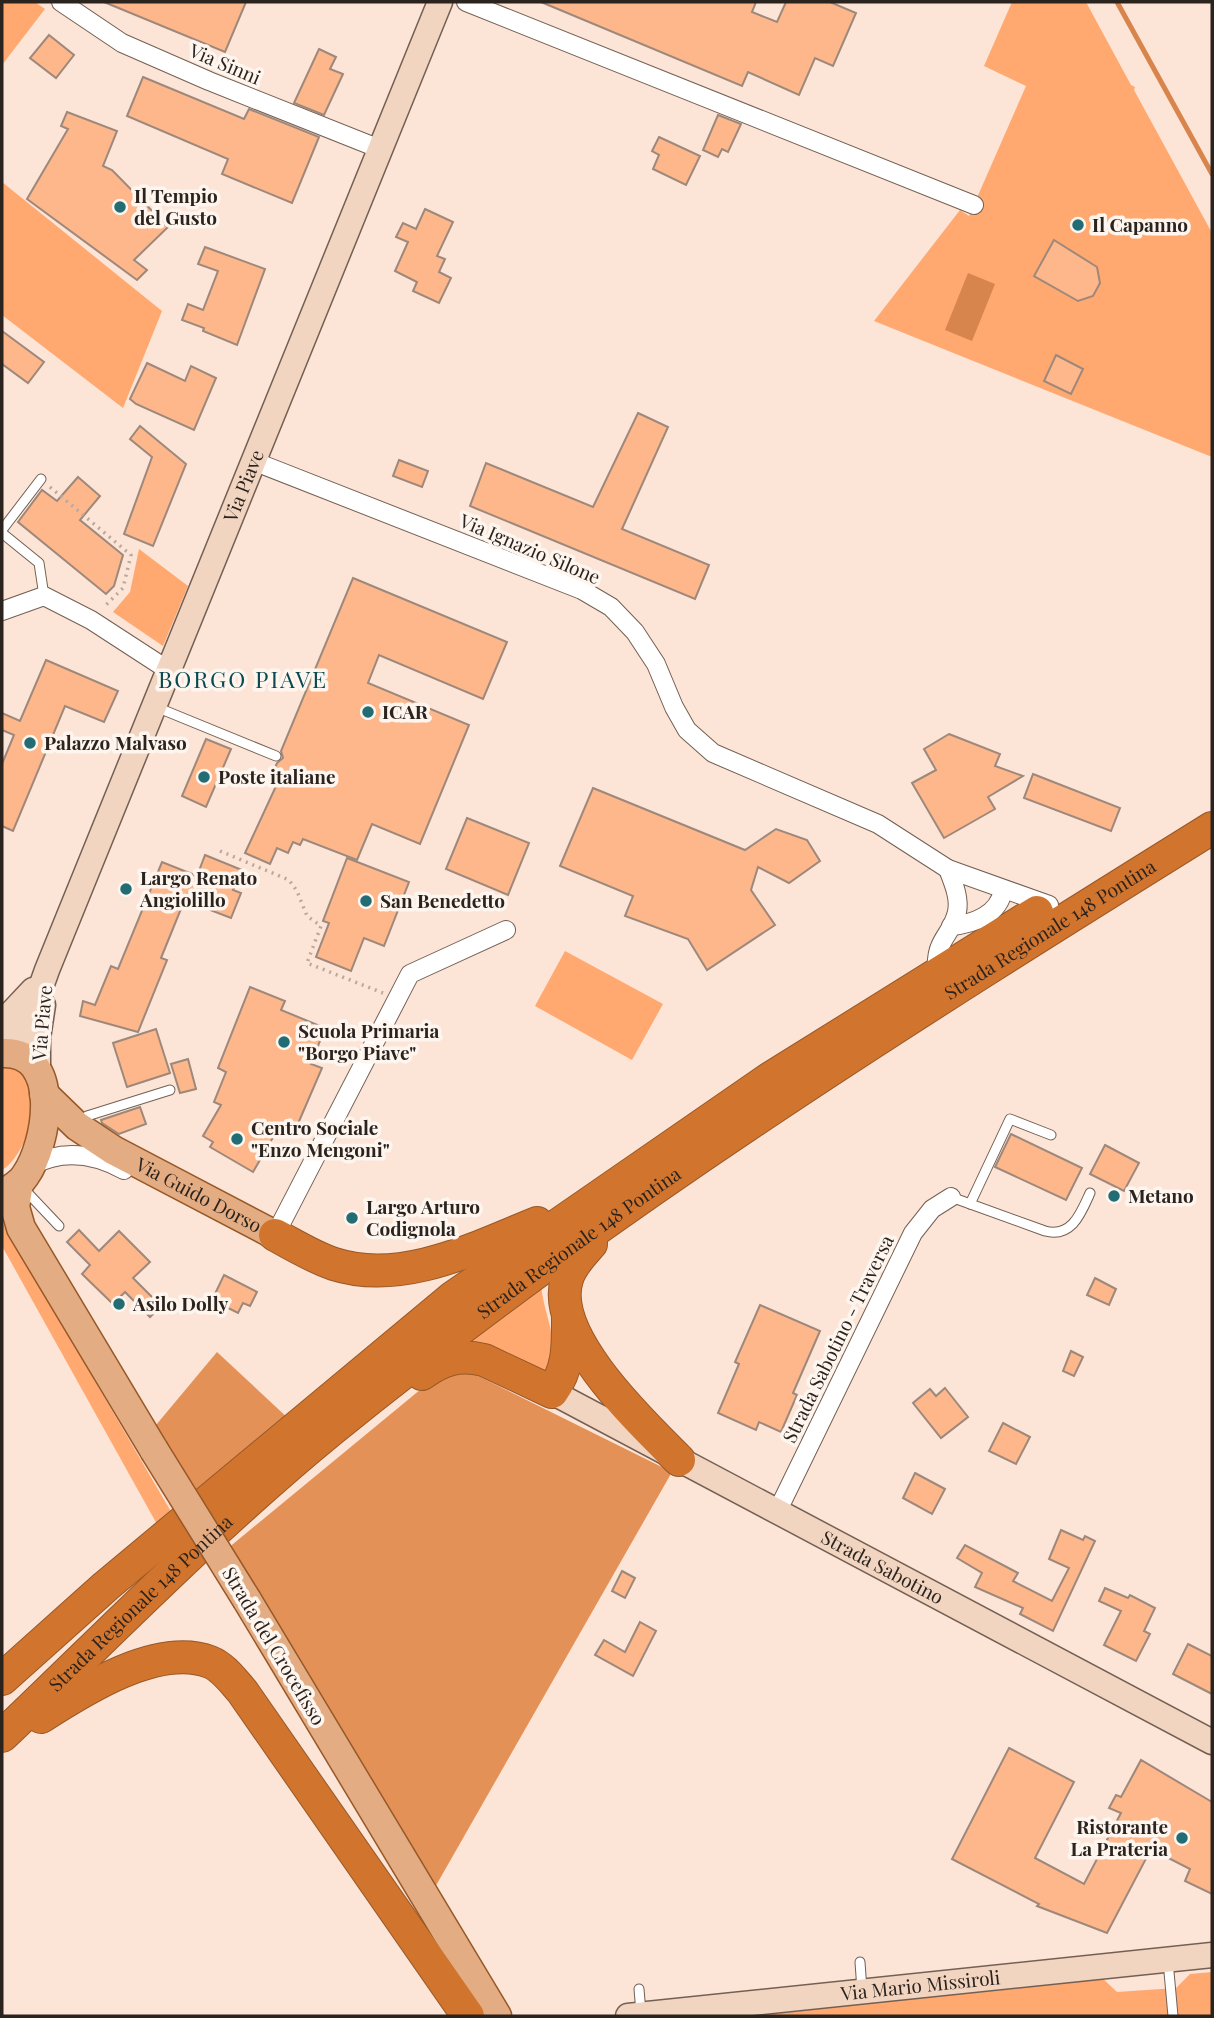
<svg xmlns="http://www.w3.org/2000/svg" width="1214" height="2018" font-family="'Playfair Display',serif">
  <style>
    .green { fill: #ffa971 }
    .forest { fill: #e49158 }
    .water { fill: #d8854d }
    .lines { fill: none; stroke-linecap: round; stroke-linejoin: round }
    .stream { stroke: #d8854d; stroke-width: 5 }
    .building { fill: #fdb78b; stroke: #9d887b; stroke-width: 2 }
    .lane-casing { stroke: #736053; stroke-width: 11 }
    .street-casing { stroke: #736053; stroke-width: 20 }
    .secondary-casing { stroke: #736053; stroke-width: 27 }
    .primary-casing { stroke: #975828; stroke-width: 31 }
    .highway-casing { stroke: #975828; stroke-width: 34 }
    .path { stroke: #bba89d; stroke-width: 3.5; stroke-dasharray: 2 5; stroke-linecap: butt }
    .lane { stroke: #fff; stroke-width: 9 }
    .street { stroke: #fff; stroke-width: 18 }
    .secondary { stroke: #f1d5c0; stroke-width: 24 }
    .primary { stroke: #e3ac82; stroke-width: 28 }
    .highway { stroke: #d1742e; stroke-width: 32 }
    .primary-bridge-casing { stroke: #975828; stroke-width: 31; stroke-linecap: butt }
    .primary-bridge { stroke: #e3ac82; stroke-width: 28 }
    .poi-dot { fill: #226d74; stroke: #fef5ef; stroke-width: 2.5 }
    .labels { text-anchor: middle; stroke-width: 7; stroke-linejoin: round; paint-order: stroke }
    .street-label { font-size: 19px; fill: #2b231e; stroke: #fef5ef }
    .poi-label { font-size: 19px; font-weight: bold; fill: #2b231e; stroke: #fef5ef; text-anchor: start }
    .quarter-label { font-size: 23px; letter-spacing: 2px; fill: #09494f; stroke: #fef5ef }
  </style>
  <rect width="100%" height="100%" fill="#fce4d6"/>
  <g class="green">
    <polygon points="2,2 35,2 45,9 2,65"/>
    <polygon points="1012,2 1086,2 1131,85 1135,87 1134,90 1212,233 1212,457 874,321 960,210 969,216 1026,86 984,66"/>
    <polygon points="2,182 162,311 123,408 2,315"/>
    <polygon points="139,549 188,586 163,646 113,612 130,592"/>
    <polygon points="565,951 663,1004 632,1060 535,1006"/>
    <path d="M2 1062 29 1074C31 1083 34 1092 34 1101 36 1121 19 1161 2 1170Z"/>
    <polygon points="2,1222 173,1515 158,1526 2,1246"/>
    <path d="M541 1285C545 1325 565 1342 540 1381L462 1343Z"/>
    <polygon points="1212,1972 1212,2016 756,2016 1101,1977 1117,1992 1176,1988 1190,1974"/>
  </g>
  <g class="forest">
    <polygon points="217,1352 291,1421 198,1501 151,1431"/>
    <polygon points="450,1368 470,1372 672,1472 434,1889 227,1549 432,1380"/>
  </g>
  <polygon class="water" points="968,273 995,284 972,341 945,330"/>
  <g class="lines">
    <polyline class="stream" points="1117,2 1212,174"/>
  </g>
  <g class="building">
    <polygon points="104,2 246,2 225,52"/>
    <polygon points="541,2 756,2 752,12 777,22 786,2 830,2 856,13 833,66 815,58 799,95 748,72 742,86"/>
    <polygon points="49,35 74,55 56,78 30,58"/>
    <polygon points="319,49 336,57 330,69 343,74 324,115 294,103"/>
    <polygon points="143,77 244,119 249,109 319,137 292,203 222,174 228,159 127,116"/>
    <polygon points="67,112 117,131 103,166 112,170 168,227 134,260 147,270 137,280 27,199 68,129 61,126"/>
    <polygon points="718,115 741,124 728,152 722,149 718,157 703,150"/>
    <polygon points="659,137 700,156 686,185 653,169 659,155 652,151"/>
    <polygon points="425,209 453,222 437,256 445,259 439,272 451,278 439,303 413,291 417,282 395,271 408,242 396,237 403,223 416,229"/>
    <polygon points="1054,240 1097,267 1100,283 1093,296 1078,301 1034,276"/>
    <polygon points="205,247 265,269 237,345 203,331 204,328 182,320 188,304 203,310 218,271 198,264"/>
    <polygon points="2,331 44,362 28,383 2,364"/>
    <polygon points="1056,355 1083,369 1071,394 1044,381"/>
    <polygon points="147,363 185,381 191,366 216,378 194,430 136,404 130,399"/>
    <polygon points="638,413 668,427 622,529 709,565 695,599 470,506 486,463 593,507"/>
    <polygon points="140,426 186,464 153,546 124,534 152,457 130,439"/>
    <polygon points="399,460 428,471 422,487 393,476"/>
    <polygon points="78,477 100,496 80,520 123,555 114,586 106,594 18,522 42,490 57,501"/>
    <polygon points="353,578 507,642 483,699 379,655 368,683 469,725 420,844 372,824 357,860 303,839 300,845 293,842 288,853 277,848 270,864 245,853 277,784 269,781 277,763 283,758 281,751"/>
    <polygon points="46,660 118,691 104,722 65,706 13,831 2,826 2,764 14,735 2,730 2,713 20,721"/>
    <polygon points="949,734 1000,754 995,766 1023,776 988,797 995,809 944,838 912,783 936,770 924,749"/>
    <polygon points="206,739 231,749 206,807 182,796"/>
    <polygon points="1033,774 1120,808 1111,831 1024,798"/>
    <polygon points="593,788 745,850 776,829 807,840 820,861 789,883 758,867 751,890 775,925 707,970 688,939 625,916 633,896 560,866"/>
    <polygon points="467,818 529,843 508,895 446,869"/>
    <polygon points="205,855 242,870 233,890 241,893 231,918 210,910 212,904 187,894 161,958 167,960 138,1032 80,1016 83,1001 95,1005 111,966 118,969 162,862 197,876"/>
    <polygon points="347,858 409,882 384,946 364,938 351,971 316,957 329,923 323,921"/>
    <polygon points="250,987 285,1001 281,1010 325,1028 311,1064 322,1068 294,1133 279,1127 253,1172 210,1147 213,1142 203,1136 221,1105 214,1102 226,1072 218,1068"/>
    <polygon points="156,1029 170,1073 127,1087 113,1043"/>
    <polygon points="188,1059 196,1089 180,1093 171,1064"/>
    <polygon points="140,1107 146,1124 119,1134 102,1123 101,1120"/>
    <polygon points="1011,1134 1082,1168 1066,1200 995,1167"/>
    <polygon points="1105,1145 1139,1163 1124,1191 1090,1174"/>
    <polygon points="79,1230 99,1251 119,1231 150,1262 133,1278 161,1306 150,1317 125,1292 113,1304 82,1274 90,1265 67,1242"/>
    <polygon points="224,1275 257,1292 250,1306 243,1303 238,1313 212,1300"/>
    <polygon points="1095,1278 1116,1289 1109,1305 1087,1295"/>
    <polygon points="760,1305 820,1331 793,1393 797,1395 781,1432 759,1422 756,1430 718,1413 739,1364 735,1362"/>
    <polygon points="1071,1351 1083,1357 1074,1376 1063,1371"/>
    <polygon points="945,1388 968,1417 941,1438 913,1403 930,1389 936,1396"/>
    <polygon points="1003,1423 1030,1437 1016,1464 989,1451"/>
    <polygon points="915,1473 945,1489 932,1514 903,1498"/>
    <polygon points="1061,1530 1083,1540 1085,1536 1095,1541 1053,1631 1020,1614 1023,1608 975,1587 982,1573 957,1558 965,1545 1018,1573 1013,1581 1052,1601 1069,1568 1049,1559"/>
    <polygon points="622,1571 635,1578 625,1598 612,1591"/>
    <polygon points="1105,1588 1128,1598 1130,1595 1155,1608 1144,1631 1150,1634 1136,1661 1104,1645 1121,1611 1099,1601"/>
    <polygon points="640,1622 656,1631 633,1676 595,1655 604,1640 625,1652"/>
    <polygon points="1188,1644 1212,1656 1212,1694 1173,1674"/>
    <polygon points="1009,1748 1074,1782 1035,1858 1084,1884 1121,1813 1109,1808 1116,1795 1121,1797 1141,1760 1212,1802 1212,1894 1185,1881 1190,1869 1151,1849 1107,1933 1037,1906 1039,1904 952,1859"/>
  </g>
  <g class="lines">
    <g class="lane-casing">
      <g id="lane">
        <polyline points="2,530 41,479"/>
        <polyline points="2,533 39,563 44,596"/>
        <polyline points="156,707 276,756"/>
        <polyline points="81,1122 87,1116 170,1090"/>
        <polyline points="24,1189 59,1226"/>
        <path d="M951 1197 1045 1231C1072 1238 1081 1213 1090 1193"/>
        <polyline points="970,1204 1010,1119 1051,1135"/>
        <polyline points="1168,1961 1173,2016"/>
        <polyline points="860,1962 862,1990"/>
        <polyline points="639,1989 641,2013"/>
      </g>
    </g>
    <g class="street-casing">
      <g id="street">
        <polyline points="61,2 122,43 209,81 380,149"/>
        <polyline points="466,2 974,205"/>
        <polyline points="253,461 582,590 611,607 635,632 656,664 674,707 687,730 713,753 878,824 948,869 1049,905"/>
        <polyline points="2,611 44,596 91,620 168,670"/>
        <path d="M951 926C973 924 999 915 1003 890"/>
        <path d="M937 974C934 938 951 938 957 912 960 898 953 882 948 869"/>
        <path d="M31 1166C62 1149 93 1153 124 1170"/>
        <polyline points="268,1238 275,1235 410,974 506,930"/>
        <polyline points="777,1512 913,1233 932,1209 951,1197"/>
      </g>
    </g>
    <g class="secondary-casing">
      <g id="secondary">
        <polyline points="2,1023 33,990"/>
        <path id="s1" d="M2 1053C27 1029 36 1001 47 970L440 2"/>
        <polyline points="38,1076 38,1038 43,1005"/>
        <path id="s2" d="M552 1392 1212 1742"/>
        <path id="s3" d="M628 2016 1212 1955"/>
      </g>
    </g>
    <g class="primary-casing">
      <g id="primary">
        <path d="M2 1053C63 1050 48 1144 25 1176 20 1184 12 1188 4 1193"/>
        <path id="s4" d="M44 1094 77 1126 113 1150 275 1235"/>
        <polyline points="19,1183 15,1207 21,1228 154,1450"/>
        <polyline points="247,1600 497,2016"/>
      </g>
    </g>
    <g class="highway-casing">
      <g id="highway">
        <path d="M275 1235C294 1245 313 1257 334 1264 402 1286 475 1248 537 1223"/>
        <path d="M591 1244C582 1254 571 1265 567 1279 549 1336 642 1423 679 1460"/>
        <path d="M422 1374C442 1359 459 1354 484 1360L552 1392C569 1368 568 1346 568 1318"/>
        <polyline points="2,1679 106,1586 452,1298 769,1079 1037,912"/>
        <path d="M41 1717C83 1690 158 1642 210 1662 223 1667 233 1681 242 1691L468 2016"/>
        <path id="s5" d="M2 1736C110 1633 215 1525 331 1430 608 1205 910 1016 1212 828"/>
      </g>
    </g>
    <g class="path">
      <polyline points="50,487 131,555 123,588 103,608"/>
      <polyline points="220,851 289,880 297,891 307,916 321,926 307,963 383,993"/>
    </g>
    <use href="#lane" class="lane"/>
    <use href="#street" class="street"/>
    <use href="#secondary" class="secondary"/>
    <use href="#primary" class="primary"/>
    <use href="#highway" class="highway"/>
    <g class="primary-bridge-casing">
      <polyline id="primary-bridge" points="154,1450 247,1600"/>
    </g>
    <use href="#primary-bridge" class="primary-bridge"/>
  </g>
  <g class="poi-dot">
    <circle cx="120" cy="207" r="7"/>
    <circle cx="1078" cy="225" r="7"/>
    <circle cx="368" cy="712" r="7"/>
    <circle cx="30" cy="743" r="7"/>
    <circle cx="204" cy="777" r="7"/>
    <circle cx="126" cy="889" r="7"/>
    <circle cx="366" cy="901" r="7"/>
    <circle cx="284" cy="1042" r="7"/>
    <circle cx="237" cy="1139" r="7"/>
    <circle cx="1114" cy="1196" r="7"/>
    <circle cx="352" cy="1218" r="7"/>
    <circle cx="119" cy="1304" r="7"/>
    <circle cx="1182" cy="1838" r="7"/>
  </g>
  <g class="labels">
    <g class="street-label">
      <text transform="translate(225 64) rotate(23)" y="7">Via Sinni</text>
      <text dy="7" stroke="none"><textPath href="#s1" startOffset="618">Via Piave</textPath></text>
      <text transform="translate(530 549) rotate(23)" y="7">Via Ignazio Silone</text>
      <text dy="7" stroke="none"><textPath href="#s5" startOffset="1326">Strada Regionale 148 Pontina</textPath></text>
      <text transform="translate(42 1023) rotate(-85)" y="7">Via Piave</text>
      <text dy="7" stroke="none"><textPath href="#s4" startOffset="186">Via Guido Dorso</textPath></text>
      <text dy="7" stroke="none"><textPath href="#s5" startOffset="760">Strada Regionale 148 Pontina</textPath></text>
      <text transform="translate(838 1339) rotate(-64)" y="7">Strada Sabotino - Traversa</text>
      <text dy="7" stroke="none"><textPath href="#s2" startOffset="374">Strada Sabotino</textPath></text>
      <text dy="7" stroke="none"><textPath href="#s5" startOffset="192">Strada Regionale 148 Pontina</textPath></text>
      <text transform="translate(274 1646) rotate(59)" y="7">Strada del Crocefisso</text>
      <text dy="7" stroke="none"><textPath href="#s3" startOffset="294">Via Mario Missiroli</textPath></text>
    </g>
    <g class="poi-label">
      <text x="134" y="203">Il Tempio<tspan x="134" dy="22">del Gusto</tspan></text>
      <text x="1092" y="232">Il Capanno</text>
      <text x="382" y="719">ICAR</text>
      <text x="44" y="750">Palazzo Malvaso</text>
      <text x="218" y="784">Poste italiane</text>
      <text x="140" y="885">Largo Renato<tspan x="140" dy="22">Angiolillo</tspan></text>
      <text x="380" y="908">San Benedetto</text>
      <text x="298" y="1038">Scuola Primaria<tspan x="298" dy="22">"Borgo Piave"</tspan></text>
      <text x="251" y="1135">Centro Sociale<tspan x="251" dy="22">"Enzo Mengoni"</tspan></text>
      <text x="1128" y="1203">Metano</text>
      <text x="366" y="1214">Largo Arturo<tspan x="366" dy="22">Codignola</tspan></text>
      <text x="133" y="1311">Asilo Dolly</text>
      <text x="1168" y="1834" text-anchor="end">Ristorante<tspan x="1168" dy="22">La Prateria</tspan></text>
    </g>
    <g class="quarter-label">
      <text x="243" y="688">BORGO PIAVE</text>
    </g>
  </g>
  <rect width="1214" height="2018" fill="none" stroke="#2b231e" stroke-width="7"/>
</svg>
